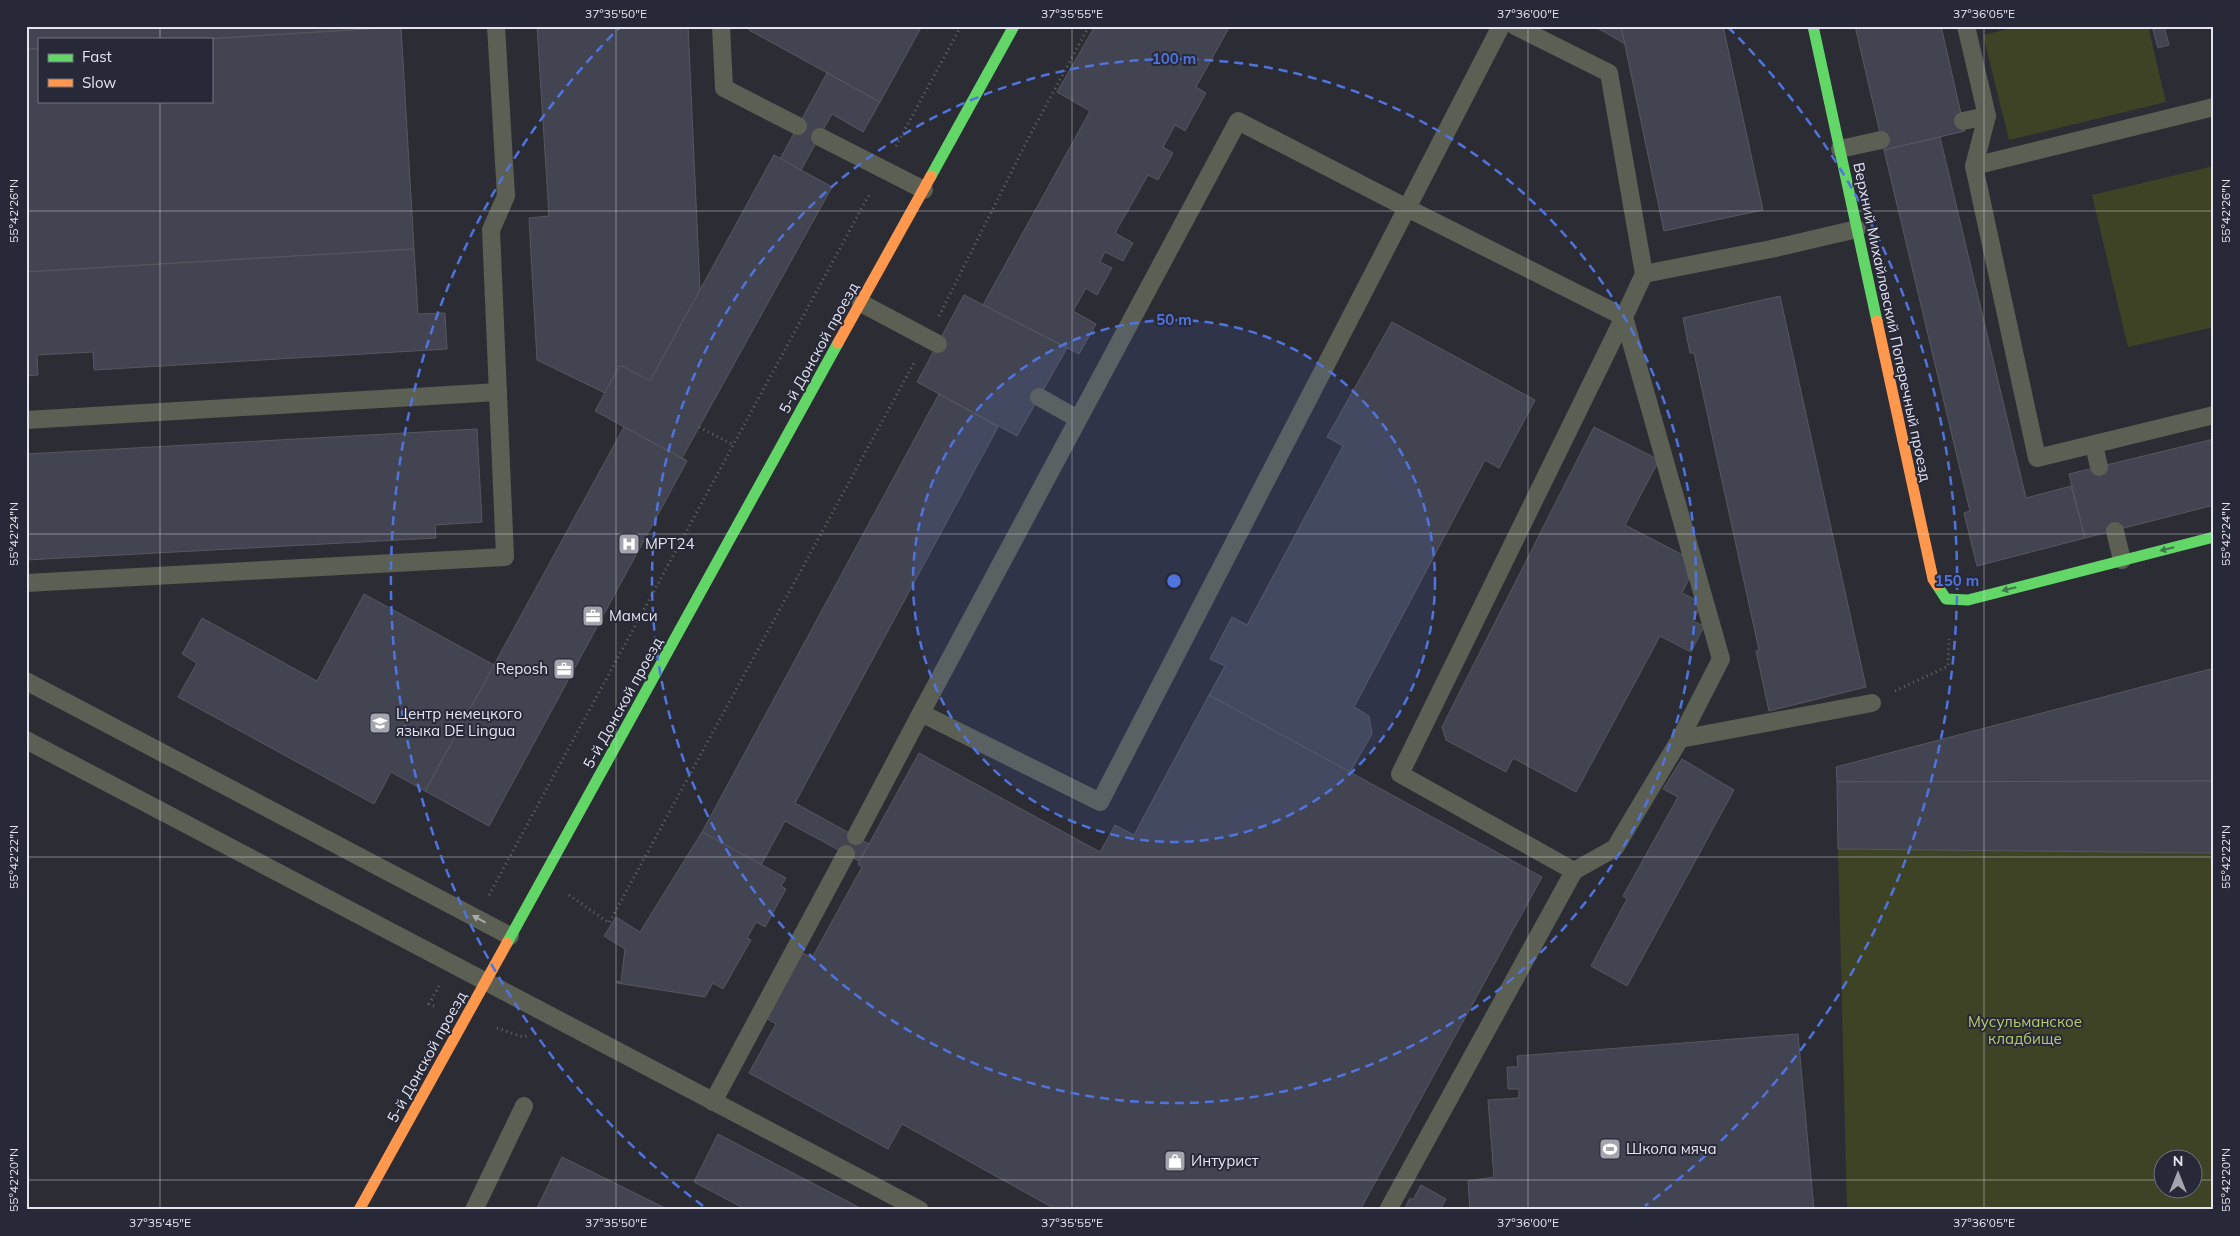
<svg xmlns="http://www.w3.org/2000/svg" width="2240" height="1236" font-family="Mulish,sans-serif">
  <style>
    .green { fill: #3d4324; fill-rule: evenodd }
    .building { fill: #434451; stroke: #57575f }
    .lines { fill: none; stroke-linecap: round; stroke-linejoin: round }
    .path { stroke: #656761; stroke-width: 3; stroke-dasharray: 1 4; stroke-linecap: butt }
    .lane { stroke: #5c5f53; stroke-width: 18 }
    .fast { stroke: #63d668; stroke-width: 11 }
    .slow { stroke: #ff974d; stroke-width: 11 }
    .oneway { fill: #43774e }
    .oneway2 { fill: #a7a9a9 }
    .ticks { fill: none; stroke: #e4e5f0; stroke-width: 1; stroke-opacity: 0.45 }
    .ring { fill: none; stroke: #4f74de; stroke-width: 2.5; stroke-dasharray: 9 6 }
    .labels { text-anchor: middle; stroke-width: 4; stroke-linejoin: round; paint-order: stroke }
    .street-label { font-size: 15px; fill: #e4e5f0; stroke: #282938 }
    .poi-label { font-size: 15px; fill: #e4e5f0; stroke: #282938; text-anchor: start }
    .park-label { font-size: 15px; fill: #b8cb6a; stroke: #282938 }
    .centre { fill: #4f74de; stroke: #282938; stroke-width: 2.5 }
    .ring-label { font-size: 15px; text-anchor: middle; font-weight: bold; fill: #4f74de; stroke: #282938; stroke-width: 4; stroke-linejoin: round; paint-order: stroke }
    .neatline { fill: none; stroke: #e4e5f0; stroke-width: 2 }
    .ticks-label { font-size: 12px; text-anchor: middle; fill: #e4e5f0 }
  </style>
  <rect width="100%" height="100%" fill="#2c2c34"/>
  <g class="green">
    <polygon points="2021,26 2148,26 2166,102 2009,140 1983,35"/>
    <polygon points="2214,166 2214,327 2128,347 2092,195"/>
    <path d="M1838 849 2214 853V1210H1847ZM2162 1158H2192V1188H2162Z"/>
  </g>
  <g class="building">
    <polygon points="26,26 401,26 401,27 205,39 39,39 39,49 26,49"/>
    <polygon points="537,26 688,26 700,290 650,381 620,365 605,393 537,360 529,218 549,216"/>
    <polygon points="751,26 922,26 880,102 749,30"/>
    <polygon points="1095,26 1230,26 1196,87 1206,93 1185,131 1175,125 1163,147 1173,153 1158,180 1148,175 1115,233 1133,243 1123,261 1105,252 1100,262 1112,268 1097,295 1086,288 1073,311 1096,324 1079,354 983,305 1090,111 1057,92"/>
    <polygon points="1594,26 1621,26 1625,44"/>
    <polygon points="1621,26 1723,26 1763,210 1664,231"/>
    <polygon points="1855,26 1941,26 1965,131 1884,150"/>
    <polygon points="2152,26 2164,26 2169,45 2158,48"/>
    <polygon points="401,27 414,249 26,272 26,49 39,49 39,101 211,101 211,39 205,39"/>
    <polygon points="827,73 880,102 863,132 832,114 801,170 780,159"/>
    <polygon points="1940,137 2026,498 2071,486 2085,538 1977,566 1964,513 1970,511 1884,150"/>
    <polygon points="774,155 832,187 682,458 687,461 595,411 620,365 650,381"/>
    <polygon points="414,249 418,314 445,313 447,349 94,370 93,352 37,355 38,375 26,376 26,272"/>
    <polygon points="964,295 1067,348 1017,436 917,382"/>
    <polygon points="1780,296 1866,687 1769,711 1756,651 1759,650 1694,353 1690,353 1683,318"/>
    <polygon points="1392,322 1535,400 1499,468 1485,460 1354,707 1369,716 1372,734 1350,772 1209,695 1225,666 1210,659 1232,617 1247,625 1343,446 1327,437"/>
    <polygon points="939,394 998,427 795,803 869,844 859,861 785,821 761,865 702,832"/>
    <polygon points="624,427 687,461 489,826 425,791"/>
    <polygon points="1594,427 1659,460 1625,525 1683,555 1689,579 1682,593 1702,603 1693,621 1704,626 1691,652 1660,636 1576,792 1513,758 1506,772 1446,740 1442,727"/>
    <polygon points="477,429 482,522 435,525 436,538 26,560 26,454"/>
    <polygon points="2214,439 2214,505 2085,538 2069,474"/>
    <polygon points="364,594 494,665 425,791 391,772 374,804 178,697 197,663 182,654 202,618 317,681"/>
    <polygon points="2214,668 2214,781 1837,782 1836,767"/>
    <polygon points="1209,695 1542,877 1360,1210 1057,1210 902,1124 888,1149 749,1073 776,1024 761,1015 797,950 812,958 862,867 858,864 919,753 1100,852 1115,825 1134,835"/>
    <polygon points="1682,759 1734,790 1627,986 1591,966 1627,899 1623,896 1678,797 1663,789"/>
    <polygon points="2214,781 2214,853 1838,849 1837,782"/>
    <polygon points="702,832 786,878 781,886 786,889 765,927 756,922 747,938 751,940 723,989 713,983 705,997 617,983 617,981 621,982 625,949 604,936 616,917 640,932"/>
    <polygon points="1798,1034 1814,1210 1470,1210 1468,1181 1494,1177 1488,1100 1519,1098 1519,1089 1508,1089 1507,1067 1518,1067 1517,1056"/>
    <polygon points="718,1134 864,1210 747,1210 694,1182"/>
    <polygon points="562,1157 669,1210 536,1210"/>
    <polygon points="1421,1185 1446,1199 1440,1210 1404,1210 1410,1198 1413,1200"/>
  </g>
  <g class="lines">
    <g class="path">
      <polyline points="896,146 961,26"/>
      <polyline points="939,316 1029,137 1089,26"/>
      <polyline points="699,427 734,445"/>
      <polyline points="1895,691 1948,666 1949,639"/>
      <polyline points="489,895 870,193"/>
      <polyline points="569,895 609,923 915,361"/>
      <polyline points="434,1006 429,1004 439,986"/>
      <polyline points="497,1028 523,1037 529,1035"/>
    </g>
    <g class="lane">
      <polyline points="721,26 724,88 798,126"/>
      <polyline points="1515,26 1609,73 1644,274"/>
      <polyline points="1966,26 1987,116 1974,166 2037,458 2214,415"/>
      <polyline points="1963,121 1987,116"/>
      <polyline points="820,137 924,190"/>
      <polyline points="1840,149 1881,140"/>
      <polyline points="1974,166 2214,107"/>
      <polyline points="861,303 938,344"/>
      <polyline points="1039,397 1078,419"/>
      <polyline points="26,420 498,392"/>
      <polyline points="2094,445 2099,467"/>
      <polyline points="2115,531 2122,560"/>
      <polyline points="26,583 505,557 491,230 506,196 496,26"/>
      <polyline points="26,681 510,936"/>
      <polyline points="921,713 1238,121 1407,208 1501,26"/>
      <polyline points="1680,739 1872,703"/>
      <polyline points="26,740 920,1210"/>
      <polyline points="856,836 921,713 1100,802 1407,208 1624,317 1400,774 1574,871 1388,1210"/>
      <polyline points="1574,871 1615,848 1680,739 1721,659 1624,317 1644,274 1771,249 1857,229"/>
      <polyline points="713,1102 846,854"/>
      <polyline points="474,1210 524,1106"/>
    </g>
    <g class="fast">
      <polyline points="1813,26 1877,321"/>
      <polyline points="931,176 1014,26"/>
      <polyline points="1937,585 1946,599 1968,600 2214,537"/>
      <polyline points="507,943 838,343"/>
    </g>
    <g class="slow">
      <polyline points="1877,321 1933,579 1937,585"/>
      <polyline points="838,343 931,176"/>
      <polyline points="359,1210 507,943"/>
    </g>
  </g>
  <defs><path id="oneway-solid" d="M-6-.8H1V-3.2L6.5 0L1 3.2V.8H-6Z" transform="scale(1.25)"/></defs>
  <g class="oneway">
    <use href="#oneway-solid" transform="translate(2167 549) rotate(166)"/>
    <use href="#oneway-solid" transform="translate(2009 589) rotate(166)"/>
  </g>
  <use class="oneway2" href="#oneway-solid" transform="translate(479 919) rotate(-151)"/>
  <path class="ticks" d="M160 26V39M616 26V1210M1072 26V1210M1528 26V1210M1984 26V1210M160 101V1210M26 211H2214M26 534H2214M26 857H2214M26 1180H2162M2192 1180H2214"/>
  <circle cx="1174" cy="581" r="261" fill="#4f74de" fill-opacity=".12"/>
  <g class="ring">
    <circle cx="1174" cy="581" r="261"/>
    <circle cx="1174" cy="581" r="522"/>
    <path d="M703 1206A783 783 0 0 1 620 27M1728 27A783 783 0 0 1 1645 1206"/>
  </g>
  <defs>
    <g id="hospital-square" transform="scale(1.125)"><rect x="-9" y="-9" width="18" height="18" rx="4" fill="#a4a4ae" stroke="#282938"/><path d="M-5-5h3v3.5h4V-5h3V5h-3V1.5h-4V5h-3Z" fill="#fff"/></g>
    <g id="office-square" transform="scale(1.125)"><rect x="-9" y="-9" width="18" height="18" rx="4" fill="#a4a4ae" stroke="#282938"/><path d="M-6-3h4V-5.5h4V-3h4V5H-6ZM-1-4.5V-3h2v-1.5ZM-6 0V1H6V0Z" fill="#fff"/></g>
    <g id="school-square" transform="scale(1.125)"><rect x="-9" y="-9" width="18" height="18" rx="4" fill="#a4a4ae" stroke="#282938"/><path d="M0-5L7-2L0 1L-7-2ZM-4 1L0 2.5L4 1V4Q0 6-4 4Z" fill="#fff"/></g>
    <g id="stadium-square" transform="scale(1.125)"><rect x="-9" y="-9" width="18" height="18" rx="4" fill="#a4a4ae" stroke="#282938"/><path d="M0-5a6.5 5 0 1 0 0 10a6.5 5 0 1 0 0-10ZM-3.5-1.8h7v3.6h-7Z" fill="#fff"/></g>
    <g id="shop-square" transform="scale(1.125)"><rect x="-9" y="-9" width="18" height="18" rx="4" fill="#a4a4ae" stroke="#282938"/><path d="M-5-2.5h2.3a2.7 3.5 0 0 1 5.4 0H5L5.5 6h-11ZM-1.5-2.5h3a1.5 2.3 0 0 0-3 0Z" fill="#fff"/></g>
  </defs>
  <g fill-rule="evenodd">
    <use href="#hospital-square" x="629" y="544"/>
    <use href="#office-square" x="593" y="616"/>
    <use href="#office-square" x="564" y="669"/>
    <use href="#school-square" x="380" y="723"/>
    <use href="#stadium-square" x="1610" y="1149"/>
    <use href="#shop-square" x="1175" y="1161"/>
  </g>
  <g class="labels">
    <g class="street-label">
      <text transform="translate(1892 322) rotate(78)" y="5">Верхний Михайловский Поперечный проезд</text>
      <text transform="translate(819 348) rotate(-61)" y="5">5-й Донской проезд</text>
      <text transform="translate(623 703) rotate(-61)" y="5">5-й Донской проезд</text>
      <text transform="translate(427 1057) rotate(-61)" y="5">5-й Донской проезд</text>
    </g>
    <g class="poi-label">
      <text x="645" y="549">МРТ24</text>
      <text x="609" y="621">Мамси</text>
      <text x="548" y="674" text-anchor="end">Reposh</text>
      <text x="396" y="719">Центр немецкого<tspan x="396" dy="17">языка DE Lingua</tspan></text>
      <text x="1626" y="1154">Школа мяча</text>
      <text x="1191" y="1166">Интурист</text>
    </g>
    <g class="park-label">
      <text x="2025" y="1027">Мусульманское<tspan x="2025" dy="17">кладбище</tspan></text>
    </g>
  </g>
  <circle cx="1174" cy="581" r="8" class="centre"/>
  <g class="ring-label">
    <text x="1174" y="64">100 m</text>
    <text x="1174" y="325">50 m</text>
    <text x="1957" y="586">150 m</text>
  </g>
  <rect width="2240" height="1236" fill="none" stroke="#282938" stroke-width="55"/>
  <rect x="38" y="38" width="175" height="65" fill="#282938" stroke="#737482"/>
  <rect x="48" y="54" width="25" height="8" fill="#63d668" stroke="#737482"/>
  <text x="82" y="62" font-size="15" fill="#e4e5f0">Fast</text>
  <rect x="48" y="79" width="25" height="8" fill="#ff974d" stroke="#737482"/>
  <text x="82" y="88" font-size="15" fill="#e4e5f0">Slow</text>
  <g transform="translate(2178 1174)"><circle r="24" fill="#282938" stroke="#737482"/>
  <path d="M0-4L9 19L0 12L-9 19Z" fill="#a4a4ae"/>
  <text y="-8" font-size="14" font-weight="bold" text-anchor="middle" fill="#e4e5f0">N</text>
  </g>
  <rect x="28" y="28" width="2184" height="1180" class="neatline"/>
  <g class="ticks-label">
    <text x="616" y="18">37°35'50"E</text>
    <text x="1072" y="18">37°35'55"E</text>
    <text x="1528" y="18">37°36'00"E</text>
    <text x="1984" y="18">37°36'05"E</text>
    <text transform="translate(14 211) rotate(-90)" y="4">55°42'26"N</text>
    <text transform="translate(2226 211) rotate(-90)" y="4">55°42'26"N</text>
    <text transform="translate(14 534) rotate(-90)" y="4">55°42'24"N</text>
    <text transform="translate(2226 534) rotate(-90)" y="4">55°42'24"N</text>
    <text transform="translate(14 857) rotate(-90)" y="4">55°42'22"N</text>
    <text transform="translate(2226 857) rotate(-90)" y="4">55°42'22"N</text>
    <text transform="translate(14 1180) rotate(-90)" y="4">55°42'20"N</text>
    <text transform="translate(2226 1180) rotate(-90)" y="4">55°42'20"N</text>
    <text x="160" y="1227">37°35'45"E</text>
    <text x="616" y="1227">37°35'50"E</text>
    <text x="1072" y="1227">37°35'55"E</text>
    <text x="1528" y="1227">37°36'00"E</text>
    <text x="1984" y="1227">37°36'05"E</text>
  </g>
</svg>
